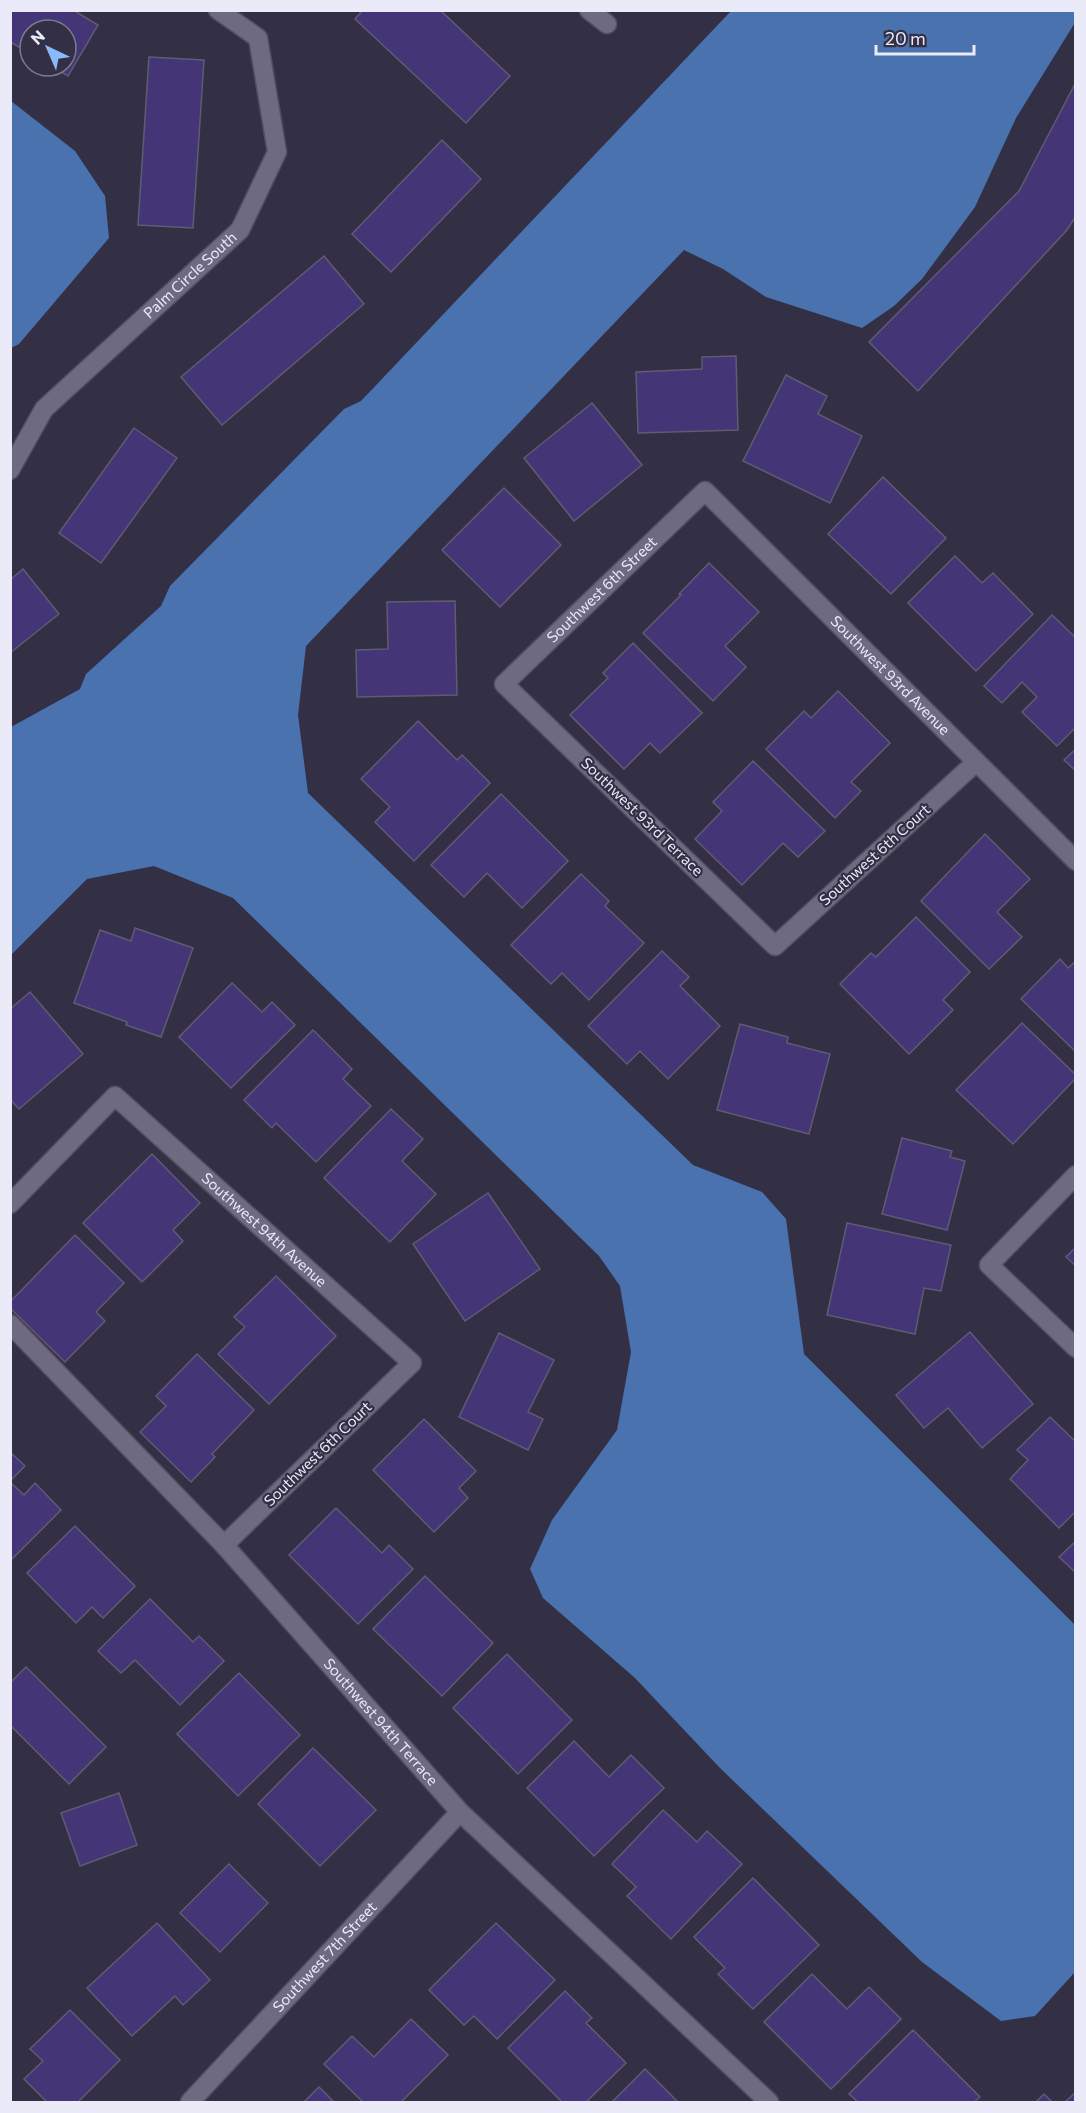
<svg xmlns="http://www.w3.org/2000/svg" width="1086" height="2113" font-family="Commissioner,sans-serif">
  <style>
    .water { fill: #4972af }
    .building { fill: #443676; stroke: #5e5b73; stroke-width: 1.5 }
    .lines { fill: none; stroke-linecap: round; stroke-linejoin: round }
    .minor-casing { stroke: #514f60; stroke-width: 21 }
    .minor { stroke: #6d6a82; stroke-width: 18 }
    .labels { text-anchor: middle; stroke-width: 4.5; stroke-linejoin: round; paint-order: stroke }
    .street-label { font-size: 15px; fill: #ebeaf8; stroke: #333045 }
  </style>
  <rect width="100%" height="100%" fill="#333045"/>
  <g class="water">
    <polygon points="731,11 1075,10 1076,21 1016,118 975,207 922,279 894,306 862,328 766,297 723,269 684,250 306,646 298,715 308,793 693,1165 762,1192 786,1219 804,1354 1075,1625 1075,1972 1035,2016 1001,2021 922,1962 720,1768 635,1678 543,1598 530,1569 552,1520 617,1430 631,1352 620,1286 599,1256 233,898 154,866 87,879 11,955 11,727 80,689 86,674 161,606 170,586 344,409 361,401"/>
    <polygon points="11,101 75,151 105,196 109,238 19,344 11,348"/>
  </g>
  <g class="building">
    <polygon points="10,10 73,10 98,25 68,76 51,66 66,66 66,30 30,30 30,53 10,42"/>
    <polygon points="363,10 440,10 510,76 466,123 355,19"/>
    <polygon points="149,57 204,60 193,228 138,225"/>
    <polygon points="1076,82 1076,216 1067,230 918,391 869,342 1019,191"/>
    <polygon points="442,140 481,179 391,272 352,234"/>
    <polygon points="324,256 364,304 222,425 181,377"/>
    <polygon points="736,356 738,430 638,433 636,372 702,369 702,357"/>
    <polygon points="786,375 827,396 818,414 862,436 830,503 743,461"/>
    <polygon points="592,403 642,465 574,521 524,458"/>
    <polygon points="134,428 177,458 101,563 59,533"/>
    <polygon points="883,477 946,538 891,594 828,534"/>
    <polygon points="504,488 561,545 500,607 442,550"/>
    <polygon points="955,556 982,583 993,573 1033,614 976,671 908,603"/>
    <polygon points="709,563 759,612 725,646 746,667 713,701 643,633 681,595 679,594"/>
    <polygon points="23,569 59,614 10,653 10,580"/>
    <polygon points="455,601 457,695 357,697 356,650 388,649 387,602"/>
    <polygon points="1052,615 1076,638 1076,727 1057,746 1022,712 1037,697 1022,682 1002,703 984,686"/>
    <polygon points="633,643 702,713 660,753 650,743 624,769 570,715 608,678 603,673"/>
    <polygon points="838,691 890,743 851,782 861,791 835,818 766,749 804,711 811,718"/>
    <polygon points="418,721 457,760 462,755 490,783 414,861 375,822 390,807 361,779"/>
    <polygon points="1076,749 1076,771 1064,760"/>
    <polygon points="753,761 825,831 798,857 783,843 742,885 695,839 722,811 713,802"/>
    <polygon points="501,794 568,861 522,908 487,873 464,897 431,865"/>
    <polygon points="985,834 1030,879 997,912 1022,937 989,969 921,901"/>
    <polygon points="581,874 609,901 605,906 644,943 589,1000 562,973 551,984 511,945"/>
    <polygon points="916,917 970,972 943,1000 953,1010 909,1054 840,984 871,953 876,957"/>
    <polygon points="135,928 193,948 161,1037 126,1025 127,1022 74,1003 100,930 131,941"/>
    <polygon points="662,951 689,977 680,986 720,1026 668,1079 640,1051 627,1064 588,1026"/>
    <polygon points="1060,959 1068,968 1076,961 1076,1052 1021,999"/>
    <polygon points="232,983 262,1012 272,1002 295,1025 231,1088 179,1037"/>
    <polygon points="30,992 83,1054 19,1109 10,1099 10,1009"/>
    <polygon points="1022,1023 1076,1075 1076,1078 1013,1144 956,1090"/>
    <polygon points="740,1024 788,1037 787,1043 830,1054 809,1134 717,1110"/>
    <polygon points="313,1030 352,1069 343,1079 371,1106 316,1162 276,1123 272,1128 244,1100"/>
    <polygon points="391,1109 423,1139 402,1161 436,1194 390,1242 324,1178"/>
    <polygon points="902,1138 952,1151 950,1157 965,1161 947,1230 882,1214"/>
    <polygon points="152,1154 200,1203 173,1230 183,1241 142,1282 83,1223"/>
    <polygon points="488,1193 540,1269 465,1321 413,1244"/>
    <polygon points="847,1223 951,1245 941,1291 924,1288 915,1334 827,1315"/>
    <polygon points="75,1235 124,1283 96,1312 105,1321 65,1362 10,1308 10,1302"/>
    <polygon points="1076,1247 1076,1266 1066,1257"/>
    <polygon points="276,1276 336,1336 269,1404 218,1354 245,1327 234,1317"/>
    <polygon points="970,1332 1033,1404 982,1448 948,1408 924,1428 896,1395"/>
    <polygon points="499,1333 554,1360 528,1412 543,1419 528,1450 459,1417"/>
    <polygon points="197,1354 254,1410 212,1454 215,1457 191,1482 140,1432 166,1406 156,1396"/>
    <polygon points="1050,1417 1076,1442 1076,1511 1059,1528 1010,1479 1028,1460 1017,1450"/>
    <polygon points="424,1419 476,1471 459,1488 468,1498 434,1532 373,1470"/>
    <polygon points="10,1452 25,1466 10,1481"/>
    <polygon points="10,1482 24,1495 35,1483 61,1510 10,1561"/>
    <polygon points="336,1508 382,1553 389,1545 413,1569 358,1624 289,1555"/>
    <polygon points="75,1526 135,1586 103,1618 92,1607 76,1623 27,1573"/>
    <polygon points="1076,1541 1076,1573 1059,1557"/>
    <polygon points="425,1576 493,1643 442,1696 373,1629"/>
    <polygon points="150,1599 193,1642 199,1636 224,1661 180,1705 135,1660 121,1673 98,1651"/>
    <polygon points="507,1654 572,1720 518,1774 453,1708"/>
    <polygon points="26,1667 106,1747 69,1784 10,1725 10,1683"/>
    <polygon points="239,1673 300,1735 238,1796 177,1734"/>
    <polygon points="574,1741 609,1777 631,1755 664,1788 594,1856 527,1788"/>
    <polygon points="313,1748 376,1810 320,1866 258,1804"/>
    <polygon points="119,1793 137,1845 80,1866 61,1813"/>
    <polygon points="663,1810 697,1842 707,1831 742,1864 671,1939 627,1896 636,1887 612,1864"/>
    <polygon points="229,1864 268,1903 220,1952 180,1913"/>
    <polygon points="753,1878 819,1945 753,2009 718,1974 725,1968 694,1937"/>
    <polygon points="157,1923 210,1980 183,2005 175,1996 132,2036 87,1988"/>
    <polygon points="496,1923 555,1980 497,2039 474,2016 464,2025 429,1990"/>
    <polygon points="812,1974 847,2009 869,1987 901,2019 831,2089 764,2022"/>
    <polygon points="565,1991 592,2018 586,2023 626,2063 586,2102 562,2102 508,2048"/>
    <polygon points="70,2010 120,2060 78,2102 47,2102 24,2079 43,2061 30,2049"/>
    <polygon points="411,2019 448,2055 401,2102 363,2102 324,2064 352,2036 374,2057"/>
    <polygon points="913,2030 980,2097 974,2102 858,2102 849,2094"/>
    <polygon points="645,2069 678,2102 612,2102"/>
    <polygon points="319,2087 334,2102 304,2102"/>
    <polygon points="1076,2092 1076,2102 1065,2102"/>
    <polygon points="1044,2094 1052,2102 1036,2102"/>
  </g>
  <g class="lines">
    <g class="minor-casing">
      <g id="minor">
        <polyline points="589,10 607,24"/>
        <path id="s1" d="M10 470 44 409 240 230 277 152 258 38 218 10"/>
        <path id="s2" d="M975 763 775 946 504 684 705 491 1076 861"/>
        <polyline points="1076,1175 989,1265 1076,1348"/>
        <path id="s3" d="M10 1204 115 1096 412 1363 224 1545"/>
        <path id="s4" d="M10 1324 224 1545 460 1812 769 2102"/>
        <path id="s5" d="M190 2102 460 1812"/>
      </g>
    </g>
    <use href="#minor" class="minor"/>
  </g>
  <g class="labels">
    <g class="street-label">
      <text dy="5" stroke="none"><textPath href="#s1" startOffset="268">Palm Circle South</textPath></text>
      <text dy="5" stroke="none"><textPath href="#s2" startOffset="784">Southwest 6th Street</textPath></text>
      <text dy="5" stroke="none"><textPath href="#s2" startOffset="1188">Southwest 93rd Avenue</textPath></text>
      <text transform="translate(642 817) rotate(44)" y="5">Southwest 93rd Terrace</text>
      <text transform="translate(875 855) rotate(-42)" y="5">Southwest 6th Court</text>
      <text dy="5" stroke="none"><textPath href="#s3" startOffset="351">Southwest 94th Avenue</textPath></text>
      <text transform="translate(318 1454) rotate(-44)" y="5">Southwest 6th Court</text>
      <text dy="5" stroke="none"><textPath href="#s4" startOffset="544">Southwest 94th Terrace</textPath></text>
      <text dy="5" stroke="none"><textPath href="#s5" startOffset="198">Southwest 7th Street</textPath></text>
    </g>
  </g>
  <rect width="1086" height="2113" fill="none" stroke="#ebeaf8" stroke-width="24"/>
  <g transform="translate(48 48) rotate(316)"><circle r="28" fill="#333045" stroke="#7d7a8d" stroke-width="1.5"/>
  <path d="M0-4.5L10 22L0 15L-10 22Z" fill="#89bafc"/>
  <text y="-9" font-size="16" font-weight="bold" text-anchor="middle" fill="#ebeaf8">N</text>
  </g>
  <path d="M876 45v9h98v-9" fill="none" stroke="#ebeaf8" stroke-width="3"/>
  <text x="885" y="45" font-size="18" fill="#ebeaf8" stroke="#333045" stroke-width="4.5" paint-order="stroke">20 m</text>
</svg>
